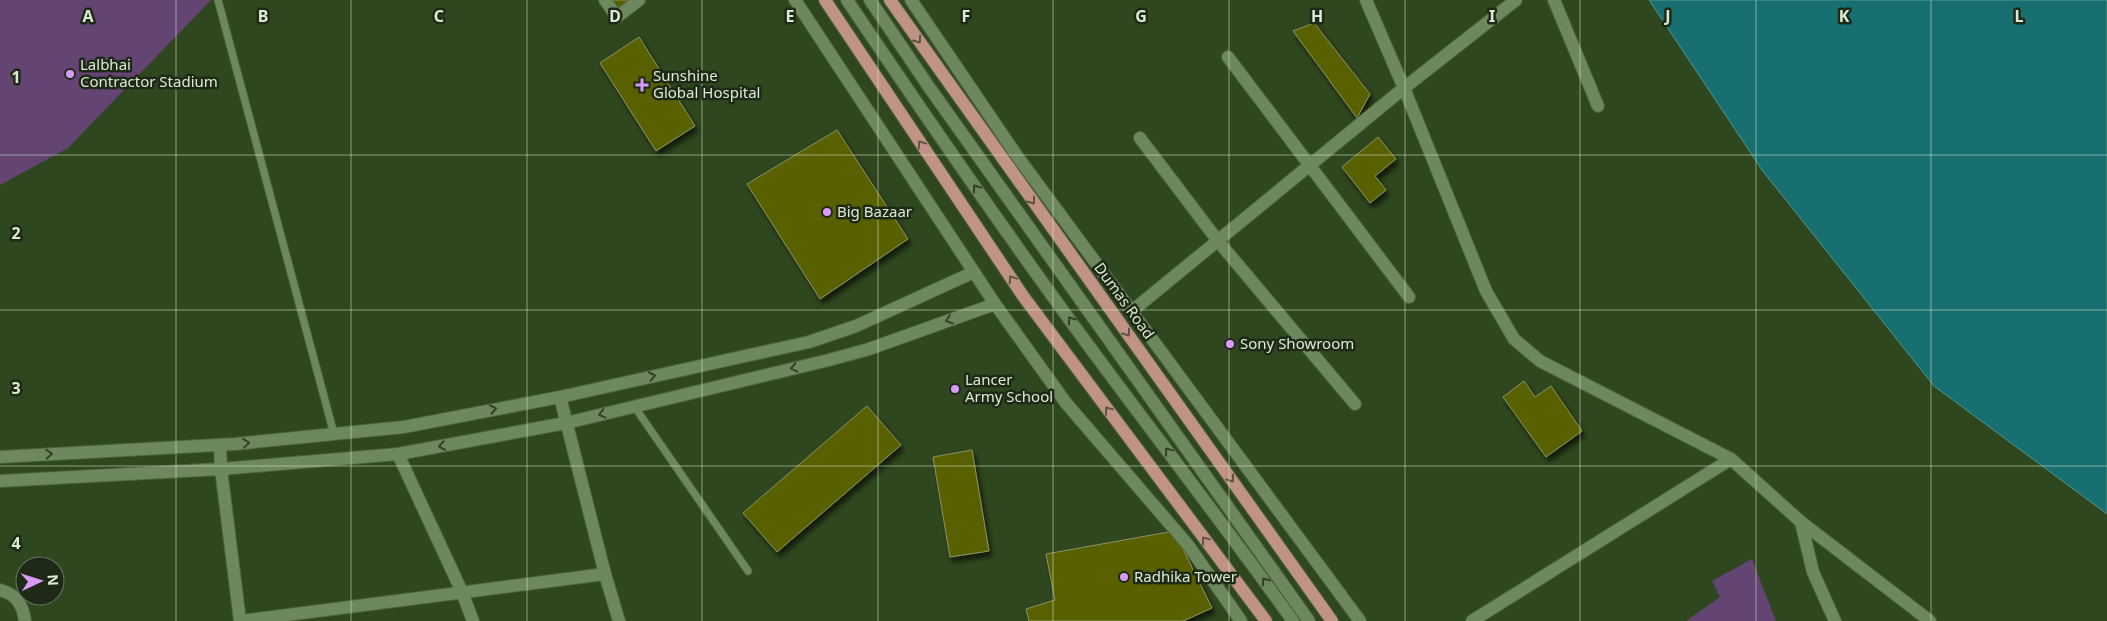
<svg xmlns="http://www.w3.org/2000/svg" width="2107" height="621" font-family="'Noto Sans',sans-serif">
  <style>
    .green { fill: #634472 }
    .water { fill: #186f6f; stroke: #52948d }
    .building { fill: #596003; stroke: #8d9360; filter: url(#shadow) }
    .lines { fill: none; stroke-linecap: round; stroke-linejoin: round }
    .lane-casing { stroke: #4c613d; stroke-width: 9 }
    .street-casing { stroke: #4c613d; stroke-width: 14 }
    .secondary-casing { stroke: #4c613d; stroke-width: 14 }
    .primary-casing { stroke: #4c613d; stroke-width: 14 }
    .lane { stroke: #6d885d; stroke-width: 7 }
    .street { stroke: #6d885d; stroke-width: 12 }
    .secondary { stroke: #6d885d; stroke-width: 12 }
    .primary { stroke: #c19387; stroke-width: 12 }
    .oneway { stroke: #5f5344 }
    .oneway2 { stroke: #324128 }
    .grid { fill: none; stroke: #dbead2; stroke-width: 1; stroke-opacity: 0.55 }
    .poi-dot { fill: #d99af7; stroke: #1e2917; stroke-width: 2 }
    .labels { text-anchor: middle; stroke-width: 5; stroke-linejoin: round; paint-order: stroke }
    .poi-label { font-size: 15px; fill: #dbead2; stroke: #1e2917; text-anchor: start }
    .street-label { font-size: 15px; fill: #dbead2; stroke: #1e2917 }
    .grid-label { font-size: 16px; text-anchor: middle; font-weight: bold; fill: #dbead2; stroke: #1e2917; stroke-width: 5; stroke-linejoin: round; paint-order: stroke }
  </style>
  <defs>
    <filter id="shadow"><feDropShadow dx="3" dy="5" stdDeviation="2.5" flood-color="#0009"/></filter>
  </defs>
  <rect width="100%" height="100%" fill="#2e471e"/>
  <g class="green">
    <polygon points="0,0 211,0 68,148 0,185"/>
    <polygon points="1752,559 1776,621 1686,621 1720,597 1712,581"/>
  </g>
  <polygon class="water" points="1649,0 2107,0 2107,514 1934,386 1762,170"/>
  <g class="building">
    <polygon points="611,0 629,0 617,9"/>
    <polygon points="1314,23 1370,94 1357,118 1293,31"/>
    <polygon points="639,37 695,126 656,151 600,63"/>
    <polygon points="837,130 908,239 820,299 747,184"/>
    <polygon points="1378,137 1396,159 1375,176 1386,190 1370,203 1342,167"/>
    <polygon points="1524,381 1535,397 1551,386 1582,431 1546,457 1503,397"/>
    <polygon points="867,406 901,445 777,552 743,513"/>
    <polygon points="972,450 989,551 950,557 933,457"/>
    <polygon points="1174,531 1212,608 1183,621 1029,621 1026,609 1055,600 1046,554"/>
  </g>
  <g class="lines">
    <g class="lane-casing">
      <g id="lane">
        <polyline points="218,0 334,434"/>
        <polyline points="634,406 748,571"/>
      </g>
    </g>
    <g class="street-casing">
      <g id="street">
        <polyline points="605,0 617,17 639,0"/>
        <polyline points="1554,0 1598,106"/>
        <polyline points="1228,57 1409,297"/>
        <polyline points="1140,138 1218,241 1355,404"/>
        <polyline points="1132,311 1404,88 1516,0"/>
        <polyline points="560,397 605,574 619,621"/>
        <polyline points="398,454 462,592 473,621"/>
        <polyline points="1801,522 1813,572 1835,621"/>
        <path d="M0 590C16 594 23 605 25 621"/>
        <polyline points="240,621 605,574"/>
        <polyline points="1472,621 1731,459"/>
      </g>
    </g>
    <g class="secondary-casing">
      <g id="secondary">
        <polyline points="795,0 995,304 1066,403 1188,545 1241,621"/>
        <path d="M847 0C930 123 1014 246 1103 365 1166 450 1231 534 1293 621"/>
        <polyline points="870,0 929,87 1309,621"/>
        <polyline points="911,0 1017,156 1360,621"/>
        <polyline points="1366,0 1404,88 1486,291 1514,339 1540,361 1731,459 1801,522 1930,621"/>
        <polyline points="220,445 221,469 240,621"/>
        <polyline points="0,457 235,444 404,427 560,397 809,342 856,326 974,272"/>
        <polyline points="0,481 221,469 398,454 566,423 829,360 869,349 995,304"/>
      </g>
    </g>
    <g class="primary-casing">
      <g id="primary">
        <polyline points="825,0 1023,296 1266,621"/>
        <polyline points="890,0 1332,621"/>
      </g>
    </g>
    <use href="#lane" class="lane"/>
    <use href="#street" class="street"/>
    <use href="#secondary" class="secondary"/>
    <use href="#primary" class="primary"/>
  </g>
  <defs><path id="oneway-chevron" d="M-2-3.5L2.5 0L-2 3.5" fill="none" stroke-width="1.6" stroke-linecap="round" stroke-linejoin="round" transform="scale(1.25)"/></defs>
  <g class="oneway">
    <use href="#oneway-chevron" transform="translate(918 40) rotate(54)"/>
    <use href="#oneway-chevron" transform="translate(921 144) rotate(-124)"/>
    <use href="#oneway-chevron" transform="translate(1032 201) rotate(54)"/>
    <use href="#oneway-chevron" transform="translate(1012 279) rotate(-124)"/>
    <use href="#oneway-chevron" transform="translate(1127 333) rotate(54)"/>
    <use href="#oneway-chevron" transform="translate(1108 410) rotate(-127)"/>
    <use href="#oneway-chevron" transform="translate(1231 479) rotate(54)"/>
    <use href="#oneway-chevron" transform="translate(1205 540) rotate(-127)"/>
  </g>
  <g class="oneway2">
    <use href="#oneway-chevron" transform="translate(976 188) rotate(-126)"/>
    <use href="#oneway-chevron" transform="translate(949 320) rotate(161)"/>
    <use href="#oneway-chevron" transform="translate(1071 320) rotate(-126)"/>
    <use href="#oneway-chevron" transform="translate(794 368) rotate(167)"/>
    <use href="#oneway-chevron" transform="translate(652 376) rotate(-12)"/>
    <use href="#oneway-chevron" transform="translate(493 409) rotate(-11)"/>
    <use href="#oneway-chevron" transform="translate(602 414) rotate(166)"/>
    <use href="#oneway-chevron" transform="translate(246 443) rotate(-6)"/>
    <use href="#oneway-chevron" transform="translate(442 446) rotate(170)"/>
    <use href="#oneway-chevron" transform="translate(1168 451) rotate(-127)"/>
    <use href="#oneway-chevron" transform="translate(49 454) rotate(-3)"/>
    <use href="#oneway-chevron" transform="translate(1265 581) rotate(-125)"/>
  </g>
  <path class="grid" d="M176 0V621M351 0V621M527 0V621M702 0V621M878 0V621M1053 0V621M1229 0V621M1405 0V621M1580 0V621M1756 0V621M1931 0V621M0 155H2107M0 310H2107M0 466H2107"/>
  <g class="poi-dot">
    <circle cx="70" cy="74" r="5"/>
    <path d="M639.5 77.5h5v5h5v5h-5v5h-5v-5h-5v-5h5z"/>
    <circle cx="827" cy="212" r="5"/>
    <circle cx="1230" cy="344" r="5"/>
    <circle cx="955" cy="389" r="5"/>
    <circle cx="1124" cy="577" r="5"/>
  </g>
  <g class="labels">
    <g class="poi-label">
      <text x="80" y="70">Lalbhai<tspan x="80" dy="17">Contractor Stadium</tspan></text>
      <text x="653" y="81">Sunshine<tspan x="653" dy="17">Global Hospital</tspan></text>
      <text x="837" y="217">Big Bazaar</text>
      <text x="1240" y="349">Sony Showroom</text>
      <text x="965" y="385">Lancer<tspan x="965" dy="17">Army School</tspan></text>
      <text x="1134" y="582">Radhika Tower</text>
    </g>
    <g class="street-label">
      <text transform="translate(1124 301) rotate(54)" y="5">Dumas Road</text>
    </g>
  </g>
  <g class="grid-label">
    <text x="88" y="22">A</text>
    <text x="263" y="22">B</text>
    <text x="439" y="22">C</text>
    <text x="615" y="22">D</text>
    <text x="790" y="22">E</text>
    <text x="966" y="22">F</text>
    <text x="1141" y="22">G</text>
    <text x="1317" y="22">H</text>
    <text x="1492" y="22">I</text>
    <text x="1668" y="22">J</text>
    <text x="1844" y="22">K</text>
    <text x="2019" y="22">L</text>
    <text x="16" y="83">1</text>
    <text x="16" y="239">2</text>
    <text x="16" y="394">3</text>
    <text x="16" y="549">4</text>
  </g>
  <g transform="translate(40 581) rotate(86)"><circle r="24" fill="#1e2917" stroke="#6a7662"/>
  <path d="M0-4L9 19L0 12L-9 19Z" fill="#d99af7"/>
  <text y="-8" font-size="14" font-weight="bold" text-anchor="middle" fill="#dbead2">N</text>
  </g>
</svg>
